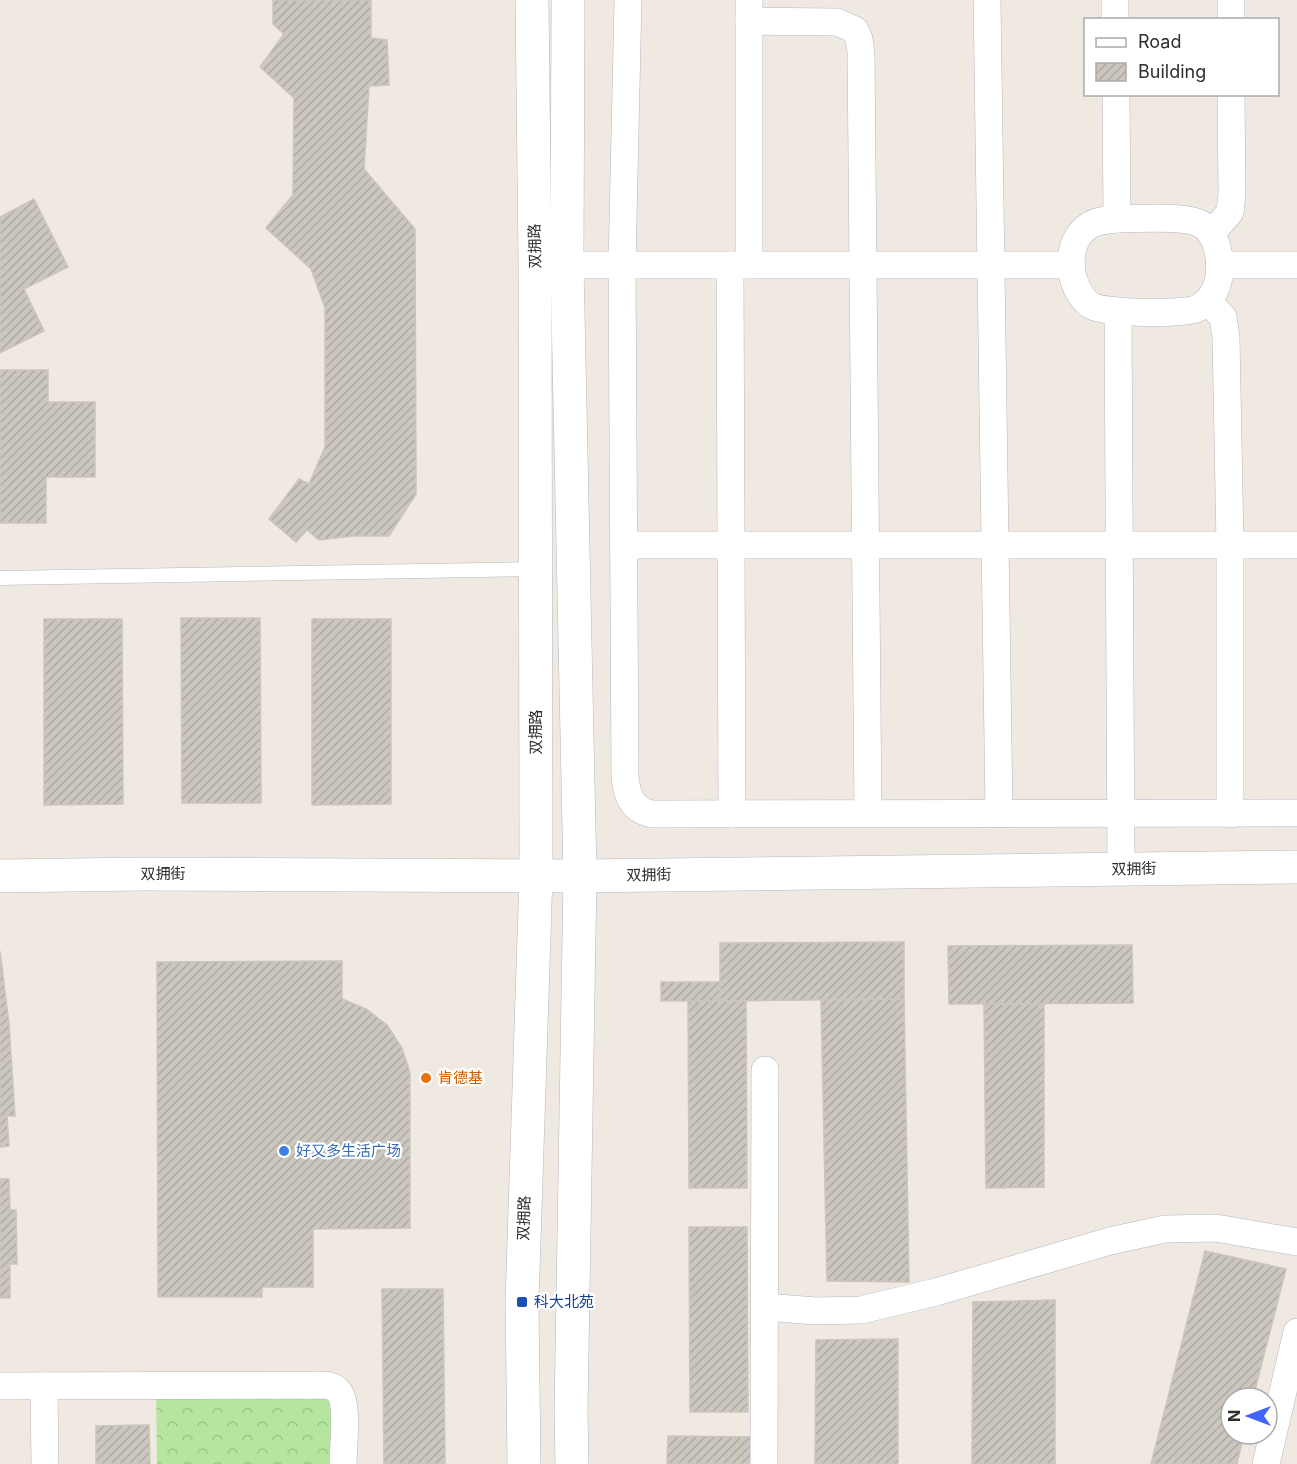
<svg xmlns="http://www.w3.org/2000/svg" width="1297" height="1464" font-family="Inter,'Noto Sans SC',sans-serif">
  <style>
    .forest { fill: url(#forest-crowns) }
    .building { fill: url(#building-hatch); stroke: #cbc5ba; stroke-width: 1.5 }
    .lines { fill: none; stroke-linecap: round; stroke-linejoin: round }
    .service-casing { stroke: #b4b7c1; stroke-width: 15 }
    .minor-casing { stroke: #b4b7c1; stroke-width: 28 }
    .tertiary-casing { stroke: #b4b7c1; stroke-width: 34 }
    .secondary-casing { stroke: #b4b7c1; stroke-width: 34 }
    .service { stroke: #fff; stroke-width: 14 }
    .minor { stroke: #fff; stroke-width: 27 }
    .tertiary { stroke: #fff; stroke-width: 33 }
    .secondary { stroke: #fff; stroke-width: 33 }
    .food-dot { fill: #e8710a; stroke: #fff; stroke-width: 2 }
    .shop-dot { fill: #3f7fe0; stroke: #fff; stroke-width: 2 }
    .transit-dot { fill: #1a4fb4; stroke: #fff; stroke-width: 2 }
    .labels { text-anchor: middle; stroke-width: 4.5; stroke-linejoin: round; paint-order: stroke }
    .street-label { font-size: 15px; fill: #2e2e2e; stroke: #fff }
    .food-label { font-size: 15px; fill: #c56008; stroke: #fff; text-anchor: start }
    .shop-label { font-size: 15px; fill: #366cbe; stroke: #fff; text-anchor: start }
    .transit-label { font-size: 15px; fill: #164399; stroke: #fff; text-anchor: start }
  </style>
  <defs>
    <pattern id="forest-crowns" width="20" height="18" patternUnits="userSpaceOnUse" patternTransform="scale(1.5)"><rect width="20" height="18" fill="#b6e59e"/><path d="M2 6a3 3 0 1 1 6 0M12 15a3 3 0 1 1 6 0" fill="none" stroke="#9dc588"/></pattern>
    <pattern id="building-hatch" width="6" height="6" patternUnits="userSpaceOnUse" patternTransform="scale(1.5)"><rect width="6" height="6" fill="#cbc7bf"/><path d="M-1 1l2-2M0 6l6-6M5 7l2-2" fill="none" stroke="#afaba4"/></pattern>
  </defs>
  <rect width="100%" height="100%" fill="#efe9e1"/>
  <polygon class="forest" points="156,1386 343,1386 342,1464 157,1464"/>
  <g class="building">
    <polygon points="273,0 371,0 371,38 387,40 389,85 369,86 364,169 415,229 416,475 416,494 389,536 354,536 319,540 307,530 296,542 269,519 299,479 309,484 325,447 325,308 311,269 266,228 293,195 294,98 260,67 284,34 273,24"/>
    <polygon points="34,199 68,267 24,289 44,331 0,353 0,217"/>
    <polygon points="0,370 48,370 48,402 95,402 95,477 46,477 46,523 0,523"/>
    <polygon points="181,618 260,618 261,803 182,803"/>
    <polygon points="44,619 122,619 123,804 44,805"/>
    <polygon points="312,619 391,619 391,804 312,805"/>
    <polygon points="904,942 904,999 720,1001 720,943"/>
    <polygon points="1132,945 1133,1003 949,1004 948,946"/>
    <polygon points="0,951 9,1024 15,1116 7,1116 9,1146 0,1147"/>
    <polygon points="342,961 342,999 366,1009 387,1025 402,1048 410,1073 410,1228 313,1229 313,1287 262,1287 262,1297 158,1297 157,962"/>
    <rect x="661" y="982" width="59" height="19"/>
    <polygon points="904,999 909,1282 827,1281 821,1000"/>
    <polygon points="688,1001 746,1001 747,1188 689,1188"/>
    <polygon points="984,1004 1044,1004 1044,1187 986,1188"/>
    <polygon points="0,1179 9,1179 10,1210 16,1210 17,1264 10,1264 10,1298 0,1298"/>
    <polygon points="689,1227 747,1227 748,1412 690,1412"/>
    <polygon points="1205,1251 1286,1269 1253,1398 1231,1398 1231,1434 1244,1434 1237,1464 1151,1464"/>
    <polygon points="382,1289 443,1289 445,1464 384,1464"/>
    <polygon points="1055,1300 1055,1464 972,1464 973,1302"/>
    <polygon points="898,1339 898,1464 815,1464 816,1340"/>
    <polygon points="149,1425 150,1464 96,1464 96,1426"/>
    <polygon points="668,1436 751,1437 750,1464 667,1464"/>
  </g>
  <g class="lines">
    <g class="service-casing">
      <polyline id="service" points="0,578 535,569"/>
    </g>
    <g class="minor-casing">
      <g id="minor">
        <path d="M628 0 622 265 625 777C627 796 632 810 652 814L1297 813"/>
        <polyline points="749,0 749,265"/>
        <polyline points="987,0 999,812"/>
        <polyline points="1115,0 1115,20"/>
        <polyline points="1231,0 1231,20"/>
        <polyline points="749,21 837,22 855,30 859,39 861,52 868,813"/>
        <polyline points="1116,94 1117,219"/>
        <path d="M1117 219C1137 219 1182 215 1199 223 1210 228 1216 240 1218 252 1221 265 1220 280 1214 292 1210 299 1206 304 1198 308 1184 315 1103 314 1090 305 1067 287 1063 241 1090 225 1098 220 1108 220 1117 219Z"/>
        <polyline points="1211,234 1230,212 1232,194 1231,94"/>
        <polyline points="548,265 1071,265"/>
        <polyline points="730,265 732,814"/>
        <polyline points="1219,265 1297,265"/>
        <polyline points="1208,302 1223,317 1226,337 1230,545 1230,814"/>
        <polyline points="1118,312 1121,869"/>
        <polyline points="624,545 1297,545"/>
        <polyline points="765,1307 816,1311 861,1310 936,1292 1110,1241 1165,1229 1216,1228 1297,1242"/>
        <path d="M0 1386 325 1385C330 1386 335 1387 338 1391 349 1402 343 1448 343 1464"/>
        <polyline points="44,1386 45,1464"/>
        <polyline points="764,1464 765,1070"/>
        <polyline points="1266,1464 1297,1332"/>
      </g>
    </g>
    <g class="tertiary-casing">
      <polyline id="tertiary" points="0,876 144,874 580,876 1297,867"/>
    </g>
    <g class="secondary-casing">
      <g id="secondary">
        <polyline points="568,0 567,265 580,876 571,1412 572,1464"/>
        <polyline points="524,1464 522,1302 536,875 535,264 532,0"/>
      </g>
    </g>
    <use href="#service" class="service"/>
    <use href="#minor" class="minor"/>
    <use href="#tertiary" class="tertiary"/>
    <use href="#secondary" class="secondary"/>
  </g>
  <circle class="food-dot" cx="426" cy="1078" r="6"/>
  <circle class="shop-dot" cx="284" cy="1151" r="6"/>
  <rect class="transit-dot" x="516" y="1296" width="12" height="12" rx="3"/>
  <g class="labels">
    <g class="street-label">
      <text transform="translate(535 246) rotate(-91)" y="5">双拥路</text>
      <text transform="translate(536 732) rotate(-90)" y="5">双拥路</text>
      <text transform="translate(1134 869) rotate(-1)" y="5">双拥街</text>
      <text x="163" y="879">双拥街</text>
      <text transform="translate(649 875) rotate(-1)" y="5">双拥街</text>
      <text transform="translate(524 1218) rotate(-88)" y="5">双拥路</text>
    </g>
    <g class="food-label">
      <text x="438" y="1083">肯德基</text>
    </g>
    <g class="shop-label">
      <text x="296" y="1156">好又多生活广场</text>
    </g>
    <g class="transit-label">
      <text x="534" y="1307">科大北苑</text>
    </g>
  </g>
  <rect x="1084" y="18" width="195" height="78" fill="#ffffff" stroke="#ababab" stroke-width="1.5"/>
  <rect x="1096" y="38" width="30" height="9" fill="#ffffff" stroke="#ababab" stroke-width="1.5"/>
  <text x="1138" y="48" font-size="18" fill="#2e2e2e">Road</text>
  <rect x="1096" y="63" width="30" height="18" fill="url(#building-hatch)" stroke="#ababab" stroke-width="1.5"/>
  <text x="1138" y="78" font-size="18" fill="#2e2e2e">Building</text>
  <g transform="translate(1249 1416) rotate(270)"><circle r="28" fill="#ffffff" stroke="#ababab" stroke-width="1.5"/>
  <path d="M0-4.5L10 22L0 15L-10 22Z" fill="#4264fb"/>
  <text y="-9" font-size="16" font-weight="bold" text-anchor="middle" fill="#2e2e2e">N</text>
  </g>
</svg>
